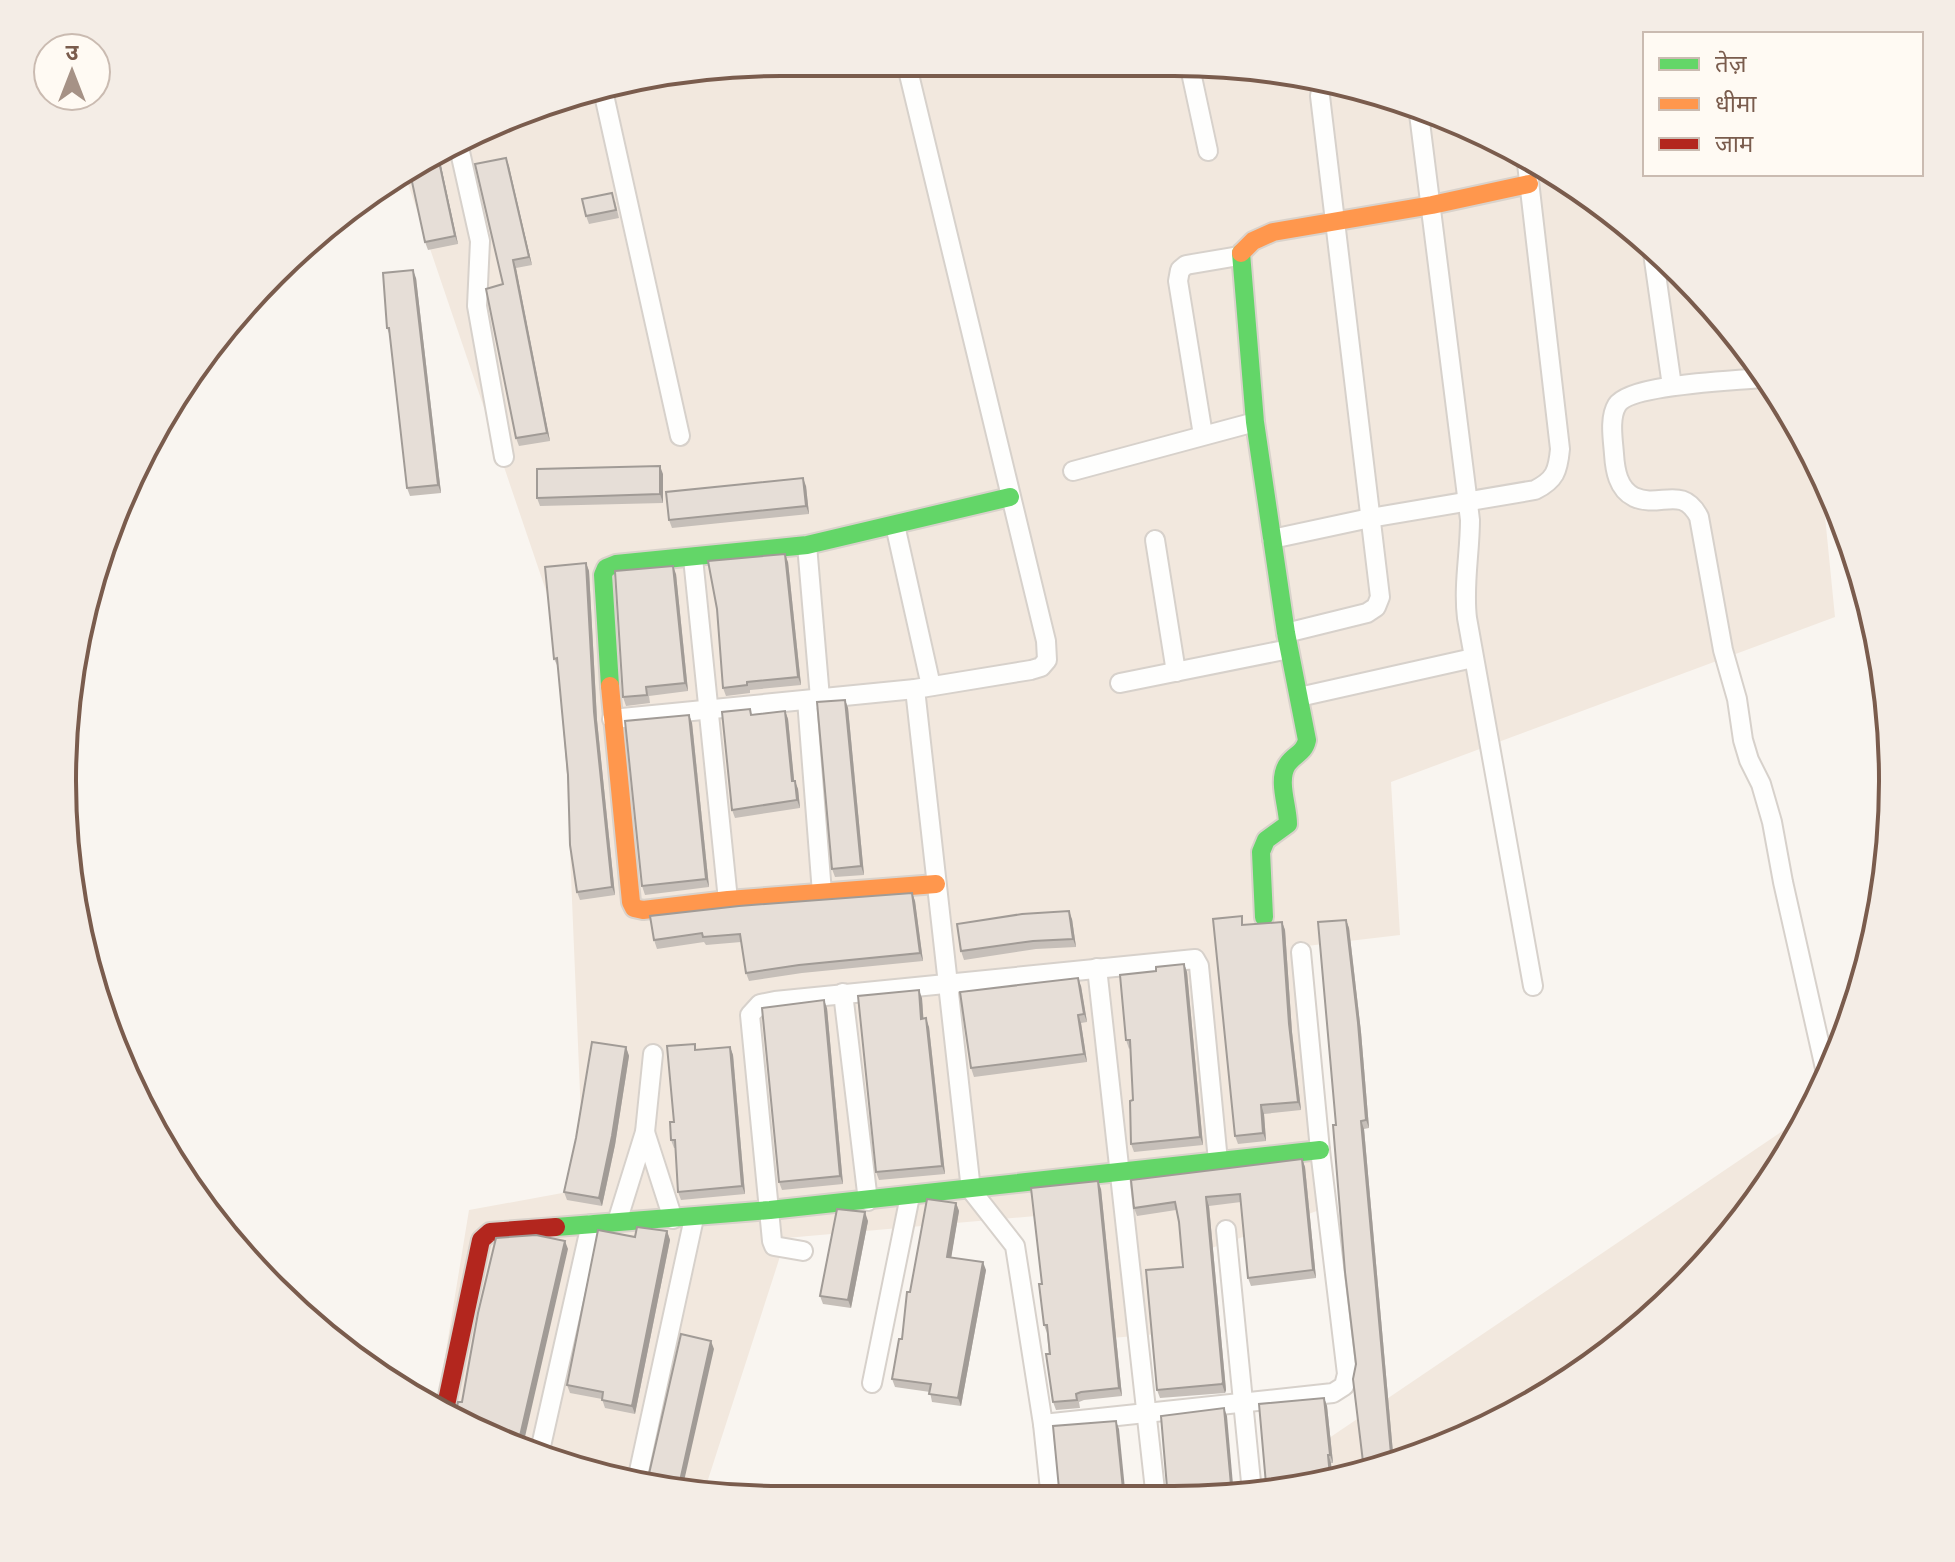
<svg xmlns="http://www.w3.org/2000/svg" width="1955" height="1562" font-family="Inter,'Noto Sans Devanagari',sans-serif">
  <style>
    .residential { fill: #f2e8de }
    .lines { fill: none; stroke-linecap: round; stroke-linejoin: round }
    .street-casing { stroke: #d7d1cb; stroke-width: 22 }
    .fast-casing { stroke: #d9d2cb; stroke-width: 22 }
    .slow-casing { stroke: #d9d2cb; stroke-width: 22 }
    .jam-casing { stroke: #d9d2cb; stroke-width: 22 }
    .street { stroke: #fefefd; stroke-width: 18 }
    .fast { stroke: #63d668; stroke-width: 18 }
    .slow { stroke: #ff974d; stroke-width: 18 }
    .jam { stroke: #b3261e; stroke-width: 18 }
    .wall { fill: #c6bfb9 }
    .shaded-wall { fill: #a19b96 }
    .building { fill: #e6ded7; stroke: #a19b96; stroke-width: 2 }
    .rim { fill: none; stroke: #7a5c4d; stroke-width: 4 }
  </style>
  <rect width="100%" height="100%" fill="#f9f5f0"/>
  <g class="residential">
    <polygon points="781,62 1221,64 1406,100 1534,159 1648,240 1797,422 1821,476 1835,617 1391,782 1400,935 1298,947 1331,1206 1183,1258 1158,1334 1088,1340 1036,1216 786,1238 704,1492 641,1486 505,1445 437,1406 469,1210 584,1189 561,635 404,172 422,158 595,86"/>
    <polygon points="1812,1111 1744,1219 1648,1322 1533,1404 1405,1462 1248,1493"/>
  </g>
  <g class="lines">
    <g class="street-casing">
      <g id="street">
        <polyline points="1189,63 1208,151"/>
        <polyline points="602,86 680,436"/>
        <path d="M1418 106 1470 520C1470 553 1463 585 1467 618L1533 986"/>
        <polyline points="458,143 480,241 477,306 504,457"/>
        <polyline points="1652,246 1672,386"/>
        <path d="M1761 378C1734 381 1630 384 1617 405 1609 418 1613 440 1614 454 1615 470 1618 489 1634 497 1660 509 1682 484 1699 517L1723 650 1737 699 1743 740 1749 760 1761 784 1772 822 1783 882 1827 1077"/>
        <polyline points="1203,435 1178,281 1180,270 1186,265 1239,256"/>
        <polyline points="1073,471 1255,422"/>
        <polyline points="895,525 931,686"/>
        <path d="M1272 539 1370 518 1535 490C1555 480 1558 471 1560 449L1526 155"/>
        <polyline points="1155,540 1176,672"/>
        <polyline points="807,545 820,698"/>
        <polyline points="693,558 728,900"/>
        <polyline points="1286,633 1367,613 1376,607 1380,597 1320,96 1322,84"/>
        <polyline points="1120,683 1289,649"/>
        <polyline points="915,689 971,1190 1015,1246 1043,1424 1051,1499"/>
        <polyline points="1299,697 1473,658"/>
        <polyline points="807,700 822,893"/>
        <polyline points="612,719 915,689 1031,670 1041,667 1047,660 1046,641 906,62"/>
        <polyline points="1097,968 1156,1499"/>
        <polyline points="843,993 868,1201"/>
        <polyline points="645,1132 673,1219"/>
        <polyline points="617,1222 645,1132 653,1054"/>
        <polyline points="1226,1230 1252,1492"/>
        <polyline points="803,1251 774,1246 772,1241 750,1015 760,1004 775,1001 1195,959 1199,966 1218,1161"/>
        <polyline points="872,1383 910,1196"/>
        <polyline points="1043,1424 1333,1393 1344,1386 1347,1374 1320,1150 1301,952"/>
        <polyline points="539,1455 591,1224"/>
        <polyline points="636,1485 694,1218"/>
      </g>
    </g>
    <g class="fast-casing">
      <g id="fast">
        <path d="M1241 253 1255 422 1286 633 1307 740C1304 754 1294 754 1287 765 1277 781 1288 806 1288 824L1266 840 1261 852 1264 917"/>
        <polyline points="610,686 603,575 606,568 616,564 807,545 1010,497"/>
        <polyline points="556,1227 770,1210 1320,1150"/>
      </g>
    </g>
    <g class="slow-casing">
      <g id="slow">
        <polyline points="1241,253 1253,241 1273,232 1432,205 1529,184"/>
        <polyline points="610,686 631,902 634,908 643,910 728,900 936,884"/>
      </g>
    </g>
    <g class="jam-casing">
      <polyline id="jam" points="445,1410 481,1240 490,1232 556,1227"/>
    </g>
    <use href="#street" class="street"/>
    <use href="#fast" class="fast"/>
    <use href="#slow" class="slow"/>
    <use href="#jam" class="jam"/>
  </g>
  <g class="wall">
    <polygon points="438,152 458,244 428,250 425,242 422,158"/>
    <polygon points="506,158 532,265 516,268 550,441 519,446 516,438 503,284"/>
    <polygon points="615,201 619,218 589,224 586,216"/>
    <polygon points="416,278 441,493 410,496 407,488 390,336 387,328"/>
    <polygon points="663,474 663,503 540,506 537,498"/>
    <polygon points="806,486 809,514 672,528 669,520"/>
    <polygon points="788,562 801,685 750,690 750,693 726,696 723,688"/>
    <polygon points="586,563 589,571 597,720 615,895 580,900 577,892 558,667 554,659"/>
    <polygon points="676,574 688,691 649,696 650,703 626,706 623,697"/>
    <polygon points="845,700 848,708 864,875 835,877 832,869"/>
    <polygon points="785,711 788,719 794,781 798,789 800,808 735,818 732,810 752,715"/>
    <polygon points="689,715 692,723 709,887 645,895 642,886"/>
    <polygon points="912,893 915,901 923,961 802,973 749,981 746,973 741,942 706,945 704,942 657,949 654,940"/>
    <polygon points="1072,919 1076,947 1036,949 964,960 961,951"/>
    <polygon points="1346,920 1349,928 1361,1032 1369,1128 1364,1129 1394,1464 1364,1470 1336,1125"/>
    <polygon points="1282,922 1285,930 1292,1032 1301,1110 1264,1114 1266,1141 1238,1144 1235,1136 1245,925"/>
    <polygon points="1184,964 1187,972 1203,1145 1134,1152 1131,1144 1133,1100 1130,1048 1129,1049 1126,1040 1156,971"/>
    <polygon points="1081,986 1087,1022 1081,1023 1087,1062 974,1077 971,1068"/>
    <polygon points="922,998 923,1019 929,1027 945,1174 879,1180 876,1172"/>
    <polygon points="827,1008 843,1184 782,1190 779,1182"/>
    <polygon points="626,1047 629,1056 615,1145 602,1206 567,1200 564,1192"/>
    <polygon points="730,1047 733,1055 745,1194 681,1200 678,1192 676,1148 674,1148 671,1140 674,1122 697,1050"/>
    <polygon points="1302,1159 1305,1167 1316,1278 1251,1286 1248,1278 1241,1202 1209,1206 1226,1390 1225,1393 1160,1398 1157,1390 1183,1267 1179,1222 1176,1210 1137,1216 1134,1208"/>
    <polygon points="1101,1189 1122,1396 1084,1400 1079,1402 1080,1408 1056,1410 1053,1402 1047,1333 1044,1325 1042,1284"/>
    <polygon points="956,1203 959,1211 951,1257 986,1270 961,1406 932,1402 930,1392 895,1387 892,1379 902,1339 910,1292"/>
    <polygon points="868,1221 851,1308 823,1304 820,1296"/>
    <polygon points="667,1231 670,1240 635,1414 605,1408 602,1399 570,1393 567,1385 635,1237"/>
    <polygon points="1324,1398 1327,1406 1333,1463 1331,1463 1332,1476 1267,1489 1266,1484"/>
  </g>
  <g class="shaded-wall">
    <polygon points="437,152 438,152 458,244 455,236"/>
    <polygon points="506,158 509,166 532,265 529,257"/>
    <polygon points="513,260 516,268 550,441 547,433"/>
    <polygon points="413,270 416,278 441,493 438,485"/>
    <polygon points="660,466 663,474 663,503 660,494"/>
    <polygon points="803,478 806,486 809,514 806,506"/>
    <polygon points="785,554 788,562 801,685 798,677"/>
    <polygon points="586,563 589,571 597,720 615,895 612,887 594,712"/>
    <polygon points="673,566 676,574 688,691 685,683"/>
    <polygon points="845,700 848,708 864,875 861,866"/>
    <polygon points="785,711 788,719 795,789 792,781"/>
    <polygon points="689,715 692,723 709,887 706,879"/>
    <polygon points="795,781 798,789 800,808 797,800"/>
    <polygon points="912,893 915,901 923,961 920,953"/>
    <polygon points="1069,911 1072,919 1076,947 1073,939"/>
    <polygon points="1346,920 1349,928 1361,1032 1369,1128 1366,1120"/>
    <polygon points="1282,922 1285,930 1292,1032 1301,1110 1298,1102 1289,1024"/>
    <polygon points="1184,964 1187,972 1203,1145 1200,1137"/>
    <polygon points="1078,978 1081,986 1087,1022 1084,1014"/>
    <polygon points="919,990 922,998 924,1027 921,1019"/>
    <polygon points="824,1000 827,1008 843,1184 840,1176"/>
    <polygon points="1078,1015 1081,1023 1087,1062 1084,1054"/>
    <polygon points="926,1018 929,1027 945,1174 942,1166"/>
    <polygon points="626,1047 629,1056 615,1145 602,1206 599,1198"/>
    <polygon points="730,1047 733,1055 745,1194 742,1186"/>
    <polygon points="1261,1105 1264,1114 1266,1141 1263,1133"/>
    <polygon points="1361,1121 1364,1129 1394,1464 1392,1465"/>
    <polygon points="1302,1159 1305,1167 1316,1278 1313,1270"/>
    <polygon points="1098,1181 1101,1189 1122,1396 1119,1388"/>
    <polygon points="1206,1197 1209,1206 1226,1390 1225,1393 1222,1384"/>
    <polygon points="956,1203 959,1211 950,1265 947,1257"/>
    <polygon points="865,1212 868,1221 851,1308 848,1300"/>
    <polygon points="667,1231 670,1240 635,1414 632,1406"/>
    <polygon points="565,1241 568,1249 522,1450 517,1449"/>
    <polygon points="983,1262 986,1270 961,1406 958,1398"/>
    <polygon points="711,1341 714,1349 682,1490 678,1490"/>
    <polygon points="1324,1398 1327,1406 1333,1463 1330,1455"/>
    <polygon points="1224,1408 1227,1416 1234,1496 1232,1496"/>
    <polygon points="1116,1421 1119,1429 1126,1499 1124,1499"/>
    <polygon points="1328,1455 1331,1463 1332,1476 1330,1477"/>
  </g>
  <g class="building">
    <polygon points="437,152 455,236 425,242 409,168 422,158"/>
    <polygon points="506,158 529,257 513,260 547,433 516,438 486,289 503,284 475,164"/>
    <polygon points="612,193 616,210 586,216 582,199"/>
    <polygon points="413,270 438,485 407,488 389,328 387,328 383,273"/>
    <polygon points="660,466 660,494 537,498 537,469"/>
    <polygon points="803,478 806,506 669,520 666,492"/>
    <polygon points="785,554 798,677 747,682 747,685 723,688 717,609 708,561"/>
    <polygon points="586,563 594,712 612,887 577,892 570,845 568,775 557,658 554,659 545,567"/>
    <polygon points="673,566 685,683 646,687 647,695 623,697 615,571"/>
    <polygon points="845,700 861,866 832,869 817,702"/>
    <polygon points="750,709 751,715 785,711 792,781 795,781 797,800 732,810 722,712"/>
    <polygon points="689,715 706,879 642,886 625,721"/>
    <polygon points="912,893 920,953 799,965 746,973 740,934 703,937 702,933 654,940 650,916 739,906"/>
    <polygon points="1069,911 1073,939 1033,941 961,951 957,924 1022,914"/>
    <polygon points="1242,916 1242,925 1282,922 1289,1024 1298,1102 1261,1105 1263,1133 1235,1136 1213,919"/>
    <polygon points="1346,920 1358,1023 1366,1120 1361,1121 1392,1465 1364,1470 1353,1379 1356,1364 1345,1272 1333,1125 1336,1125 1318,922"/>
    <polygon points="1184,964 1200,1137 1131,1144 1130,1101 1133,1100 1130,1040 1126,1040 1120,975 1156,971 1156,967"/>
    <polygon points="1078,978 1084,1014 1078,1015 1084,1054 971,1068 960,992"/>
    <polygon points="919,990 921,1019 926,1018 942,1166 876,1172 858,996"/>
    <polygon points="824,1000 840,1176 779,1182 762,1008"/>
    <polygon points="592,1042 626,1047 612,1136 599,1198 564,1192 576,1138"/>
    <polygon points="695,1044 695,1050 730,1047 742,1186 678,1192 675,1140 671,1140 670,1122 674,1122 667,1046"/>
    <polygon points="1302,1159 1313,1270 1248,1278 1240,1194 1206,1197 1223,1382 1222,1384 1157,1390 1146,1270 1183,1267 1179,1222 1175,1202 1134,1208 1131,1180"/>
    <polygon points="1098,1181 1119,1388 1081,1392 1076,1394 1077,1400 1053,1402 1046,1354 1050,1354 1047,1325 1044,1325 1039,1284 1042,1284 1031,1188"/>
    <polygon points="927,1199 956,1203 947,1257 983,1262 958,1398 929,1394 931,1384 892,1379 899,1339 902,1339 907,1292 910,1292"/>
    <polygon points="837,1209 865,1212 848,1300 820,1296"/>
    <polygon points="637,1227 667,1231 632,1406 602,1400 603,1392 567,1385 598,1230 635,1237"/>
    <polygon points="536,1235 565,1241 517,1449 505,1445 455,1416 458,1402 462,1402 478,1313 496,1238"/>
    <polygon points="681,1334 711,1341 678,1490 646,1487"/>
    <polygon points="1324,1398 1330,1455 1328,1455 1330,1476 1266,1484 1259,1404"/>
    <polygon points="1224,1408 1232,1496 1221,1498 1168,1499 1161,1416"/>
    <polygon points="1116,1421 1124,1499 1060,1499 1053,1426"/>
  </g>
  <path d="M0 0H1955V1562H0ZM781 76H1174A705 705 0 0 1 1879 781V781A705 705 0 0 1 1174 1486H781A705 705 0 0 1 76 781V781A705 705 0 0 1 781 76Z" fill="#f4ede6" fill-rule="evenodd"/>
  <path class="rim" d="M781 76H1174A705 705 0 0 1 1879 781V781A705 705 0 0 1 1174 1486H781A705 705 0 0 1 76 781V781A705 705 0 0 1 781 76Z"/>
  <rect x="1643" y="32" width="280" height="144" fill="#fffaf3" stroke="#cabbb1" stroke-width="2"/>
  <rect x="1659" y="58" width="40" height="12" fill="#63d668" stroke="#cabbb1" stroke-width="2"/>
  <text x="1715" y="72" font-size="24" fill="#7a5c4d">तेज़</text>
  <rect x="1659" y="98" width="40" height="12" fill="#ff974d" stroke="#cabbb1" stroke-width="2"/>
  <text x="1715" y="112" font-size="24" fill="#7a5c4d">धीमा</text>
  <rect x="1659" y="138" width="40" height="12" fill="#b3261e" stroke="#cabbb1" stroke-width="2"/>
  <text x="1715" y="152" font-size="24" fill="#7a5c4d">जाम</text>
  <g transform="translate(72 72)"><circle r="38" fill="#fffaf3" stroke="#cabbb1" stroke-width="2"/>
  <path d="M0-6L14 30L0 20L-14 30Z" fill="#a69286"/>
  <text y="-12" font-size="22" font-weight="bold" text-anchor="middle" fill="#7a5c4d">उ</text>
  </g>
</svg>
